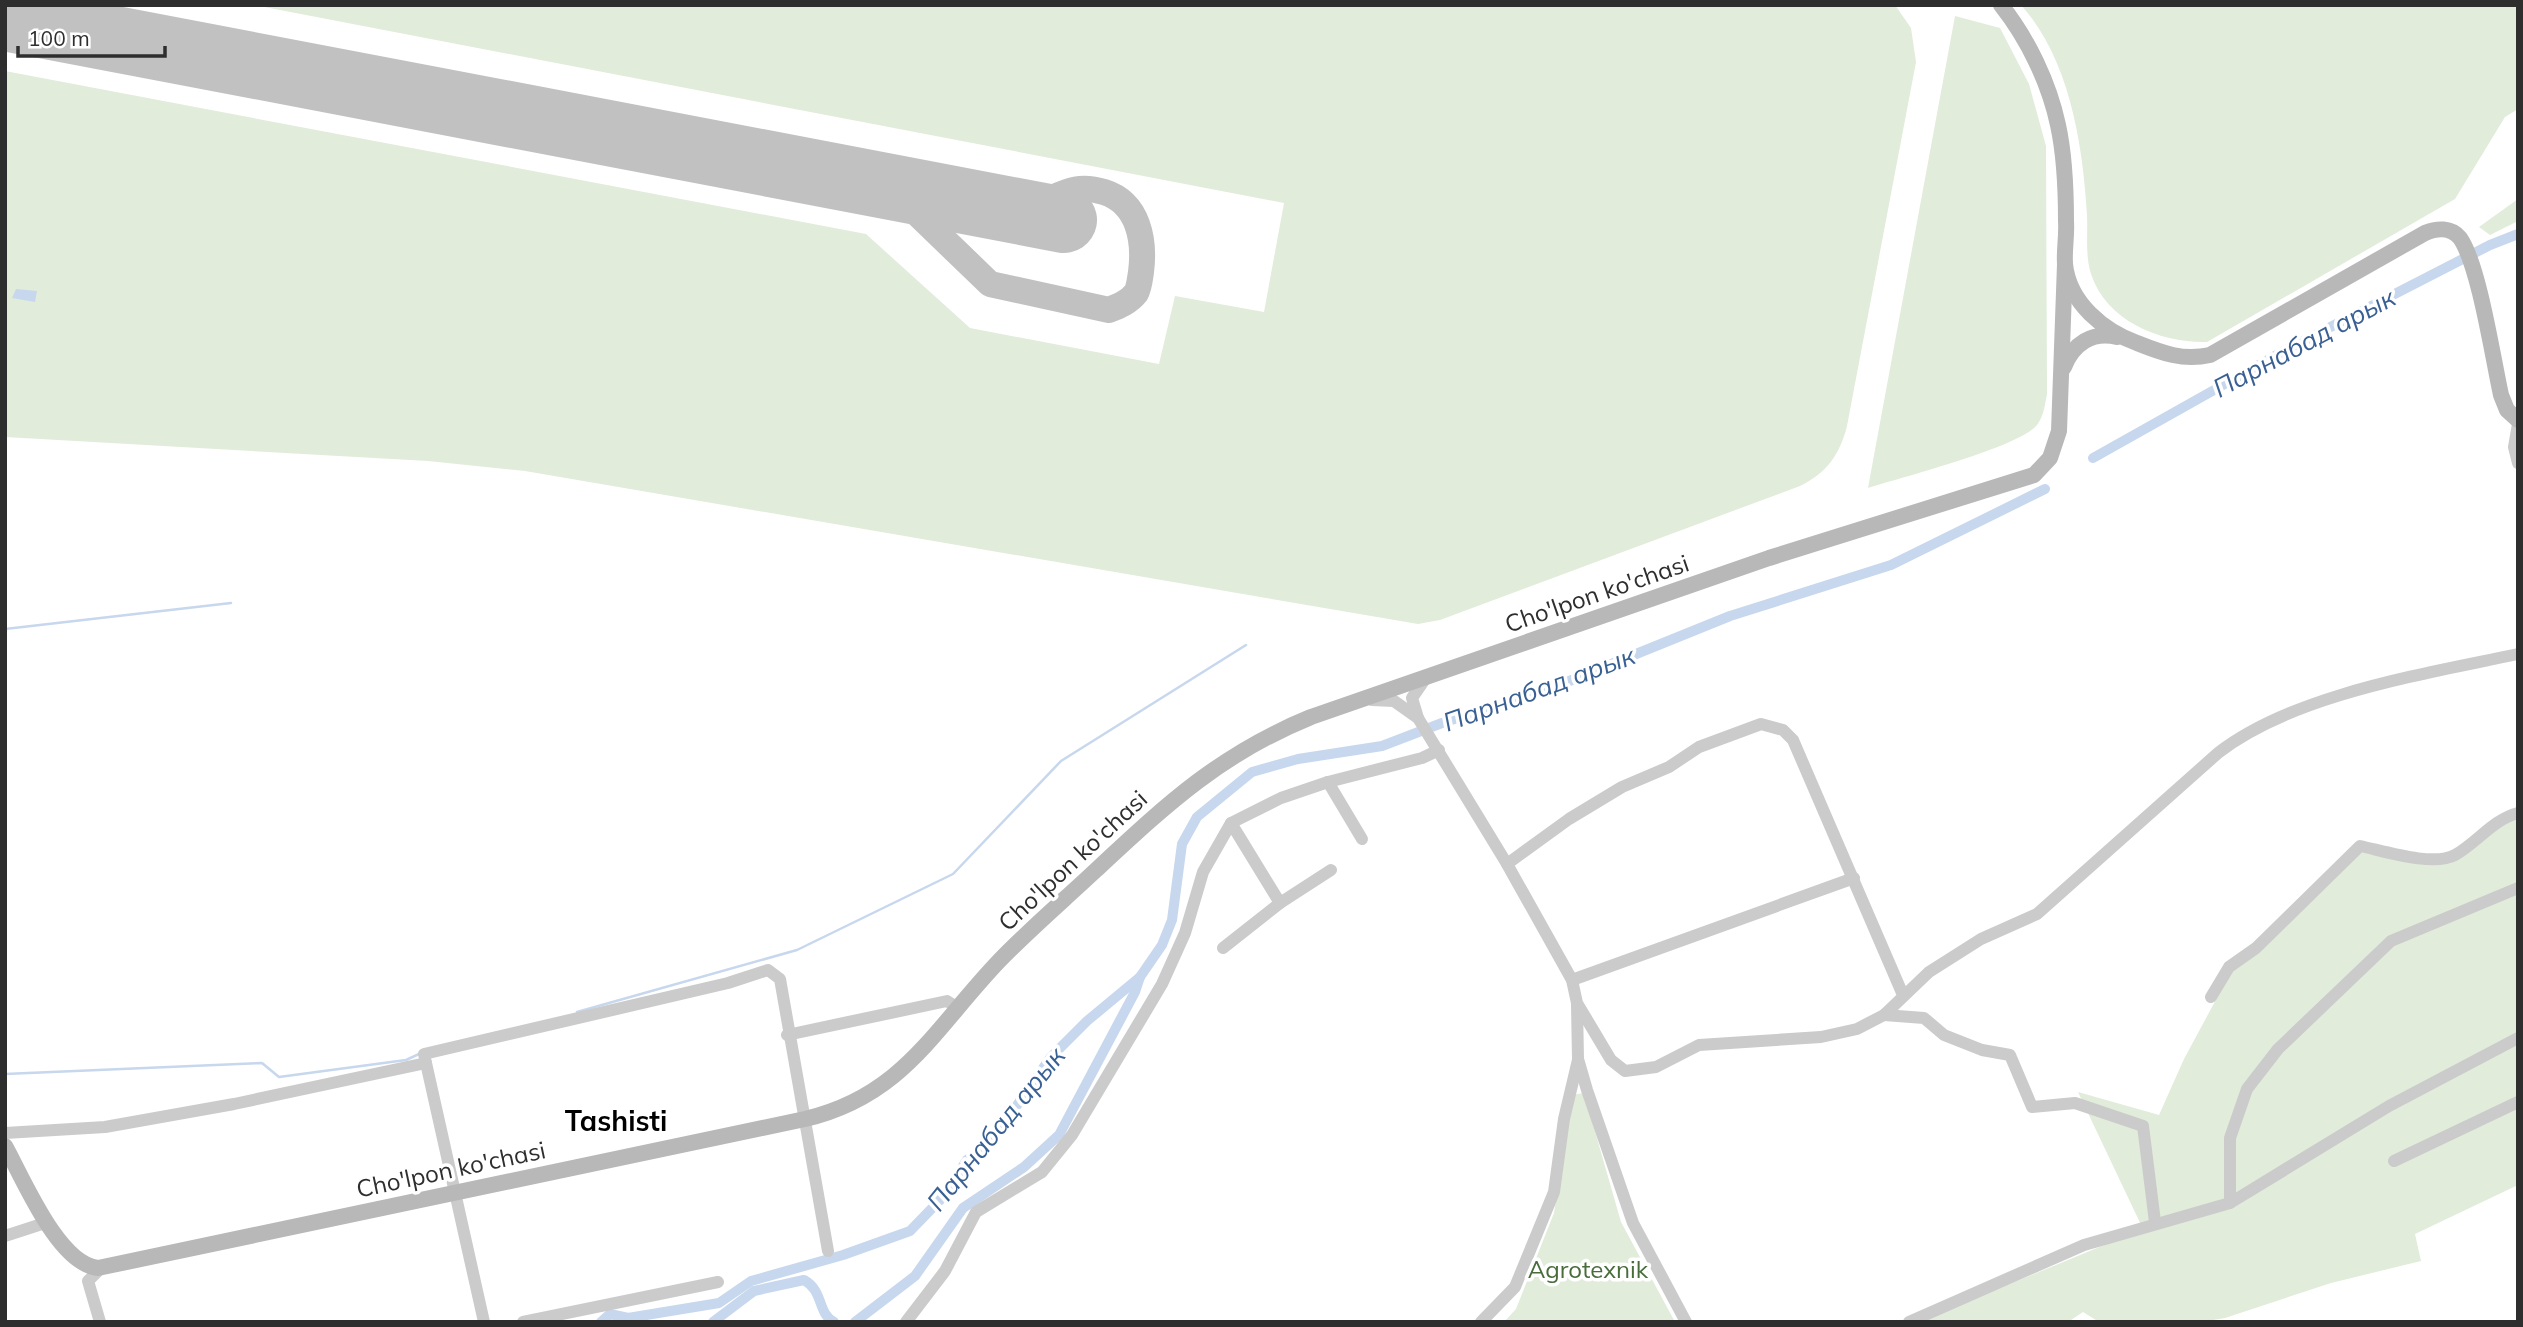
<svg xmlns="http://www.w3.org/2000/svg" width="2523" height="1327" font-family="Mulish,sans-serif">
  <style>
    .green { fill: #e1ecdb }
    .water { fill: #c7d7ed }
    .lines { fill: none; stroke-linecap: round; stroke-linejoin: round }
    .stream { stroke: #c7d7ed; stroke-width: 2.5 }
    .canal { stroke: #c7d7ed; stroke-width: 10 }
    .taxiway { stroke: #c1c1c1; stroke-width: 26 }
    .runway { stroke: #c1c1c1; stroke-width: 66 }
    .street { stroke: #cbcbcb; stroke-width: 12 }
    .secondary { stroke: #b8b8b8; stroke-width: 16 }
    .labels { text-anchor: middle; stroke-width: 7; stroke-linejoin: round; paint-order: stroke }
    .street-label { font-size: 24px; fill: #2e2e2e; stroke: #fff }
    .park-label { font-size: 24px; fill: #486c3a; stroke: #fff }
    .water-label { font-size: 26px; font-style: italic; fill: #396093; stroke: #fff }
    .quarter-label { font-size: 28px; font-weight: bold; fill: #000; stroke: #fff }
  </style>
  <rect width="100%" height="100%" fill="#fff"/>
  <g class="green">
    <path d="M254 5H1895L1911 28 1916 62 1847 426C1840 454 1827 473 1800 486L1440 620 1418 624 525 471 428 461 5 437V71L866 234 970 328 1159 364 1175 296 1264 312 1284 203Z"/>
    <path d="M2021 5H2518V109L2505 117 2455 199 2207 342C2161 343 2107 322 2091 274 2085 255 2088 235 2087 215 2083 146 2070 59 2021 5Z"/>
    <path d="M1955 16 2000 28 2029 84 2046 146 2047 394C2045 404 2044 416 2037 425 2020 447 1900 478 1868 488Z"/>
    <polygon points="2518,199 2518,221 2490,235 2479,227"/>
    <polygon points="2518,819 2518,1185 2415,1234 2421,1261 2331,1283 2225,1318 2201,1322 2099,1322 2083,1312 2068,1322 1918,1322 2143,1229 2078,1092 2159,1115 2184,1059 2239,957 2360,849 2454,861 2507,822"/>
    <polygon points="1584,1093 1621,1222 1675,1322 1504,1322 1516,1309 1554,1213 1572,1095"/>
  </g>
  <polygon class="water" points="16,289 37,291 35,302 12,298"/>
  <g class="lines">
    <g class="stream">
      <polyline points="5,629 231,603"/>
      <polyline points="577,1012 797,950 953,874 1061,761 1246,645"/>
      <polyline points="5,1074 262,1063 279,1077 406,1060 419,1054"/>
    </g>
    <g class="canal">
      <polyline points="2093,458 2280,353 2490,245 2518,234"/>
      <polyline points="601,1322 610,1314 628,1318 719,1303 751,1281 843,1255 910,1231 941,1199 967,1160 989,1145 1051,1057 1087,1021 1140,977"/>
      <path d="M713 1322 754 1291 804 1280C824 1291 817 1313 834 1322"/>
      <polyline points="855,1322 915,1276 963,1208 1024,1167 1059,1135 1135,992 1140,977 1162,945 1172,920 1182,844 1197,817 1252,772 1298,759 1382,746 1442,723 1557,686 1730,616 1891,565 2045,489"/>
    </g>
    <path class="taxiway" d="M875 184 903 200 990 284 1109 310C1119 306 1129 302 1136 293 1139 288 1140 279 1141 272 1145 241 1139 203 1104 192 1078 184 1066 192 1043 202 1032 208 1019 208 1006 210"/>
    <polyline class="runway" points="5,18 1064,220"/>
    <g class="street">
      <polyline points="2518,424 2514,447 2518,463"/>
      <polyline points="1372,700 1394,701 1418,718 1412,698 1425,679"/>
      <path d="M1418 718 1507 864 1572 980 1577 1003 1611 1060 1625 1071 1656 1067 1699 1045 1821 1037 1857 1029 1884 1015 1929 972 1981 939 2037 914 2218 753C2294 694 2425 674 2518 654"/>
      <polyline points="1328,782 1362,839"/>
      <polyline points="1231,823 1280,903"/>
      <polyline points="1507,864 1569,819 1622,787 1669,767 1699,747 1761,724 1783,730 1793,740 1903,995"/>
      <polyline points="1223,948 1280,903 1331,870"/>
      <polyline points="1572,980 1854,878"/>
      <path d="M2211 997 2229 967 2256 948 2360 846C2384 851 2433 867 2455 855 2478 842 2492 820 2518 813"/>
      <polyline points="1577,1005 1578,1059 1587,1090 1633,1223 1686,1322"/>
      <polyline points="1884,1015 1924,1018 1944,1035 1982,1050 2010,1055 2032,1107 2075,1103 2143,1126 2155,1222"/>
      <polyline points="787,1035 947,1001 958,1008"/>
      <polyline points="5,1133 105,1127 234,1104 426,1063"/>
      <polyline points="2394,1161 2518,1102"/>
      <polyline points="2230,1203 2230,1138 2247,1089 2278,1049 2391,941 2518,888"/>
      <polyline points="5,1236 48,1222"/>
      <polyline points="100,1322 88,1281 101,1268"/>
      <polyline points="484,1322 424,1054 728,983 768,970 780,979 828,1251"/>
      <polyline points="523,1322 718,1282"/>
      <polyline points="906,1322 945,1271 976,1212 1042,1172 1072,1135 1162,984 1185,933 1203,872 1231,823 1281,798 1328,782 1422,758 1439,750"/>
      <polyline points="1481,1322 1515,1287 1554,1192 1564,1119 1578,1060"/>
      <polyline points="1909,1322 2084,1245 2230,1203 2389,1106 2518,1038"/>
    </g>
    <g class="secondary">
      <path d="M2001 5C2028 39 2049 83 2058 125 2065 157 2066 189 2066 221 2067 236 2064 250 2065 264 2069 303 2104 331 2137 343 2162 353 2183 361 2210 355L2425 233C2437 228 2451 227 2460 238 2479 265 2493 359 2501 395L2507 410 2518 420"/>
      <path d="M2064 367C2073 344 2092 331 2117 337"/>
      <path d="M5 1146C23 1178 58 1264 98 1268L805 1119C903 1096 934 1029 999 961 1030 929 1064 900 1096 870 1167 804 1220 754 1311 717L1769 558 2034 475 2050 458 2059 431 2065 264"/>
    </g>
  </g>
  <g class="labels">
    <g class="street-label">
      <text transform="translate(1597 594) rotate(-19)" y="8">Cho'lpon ko'chasi</text>
      <text transform="translate(1073 861) rotate(-43)" y="8">Cho'lpon ko'chasi</text>
      <text transform="translate(451 1170) rotate(-12)" y="8">Cho'lpon ko'chasi</text>
    </g>
    <g class="park-label">
      <text x="1588" y="1278">Agrotexnik</text>
    </g>
    <g class="water-label">
      <text transform="translate(2304 343) rotate(-28)" y="9">Парнабад арык</text>
      <text transform="translate(1539 689) rotate(-20)" y="9">Парнабад арык</text>
      <text transform="translate(996 1129) rotate(-51)" y="9">Парнабад арык</text>
    </g>
    <g class="quarter-label">
      <text x="616" y="1131">Tashisti</text>
    </g>
  </g>
  <rect width="2523" height="1327" fill="none" stroke="#2e2e2e" stroke-width="14"/>
  <path d="M18 46v10h147v-10" fill="none" stroke="#2e2e2e" stroke-width="3.5"/>
  <text x="28" y="46" font-size="21" fill="#2e2e2e" stroke="#ffffff" stroke-width="5" paint-order="stroke">100 m</text>
</svg>
